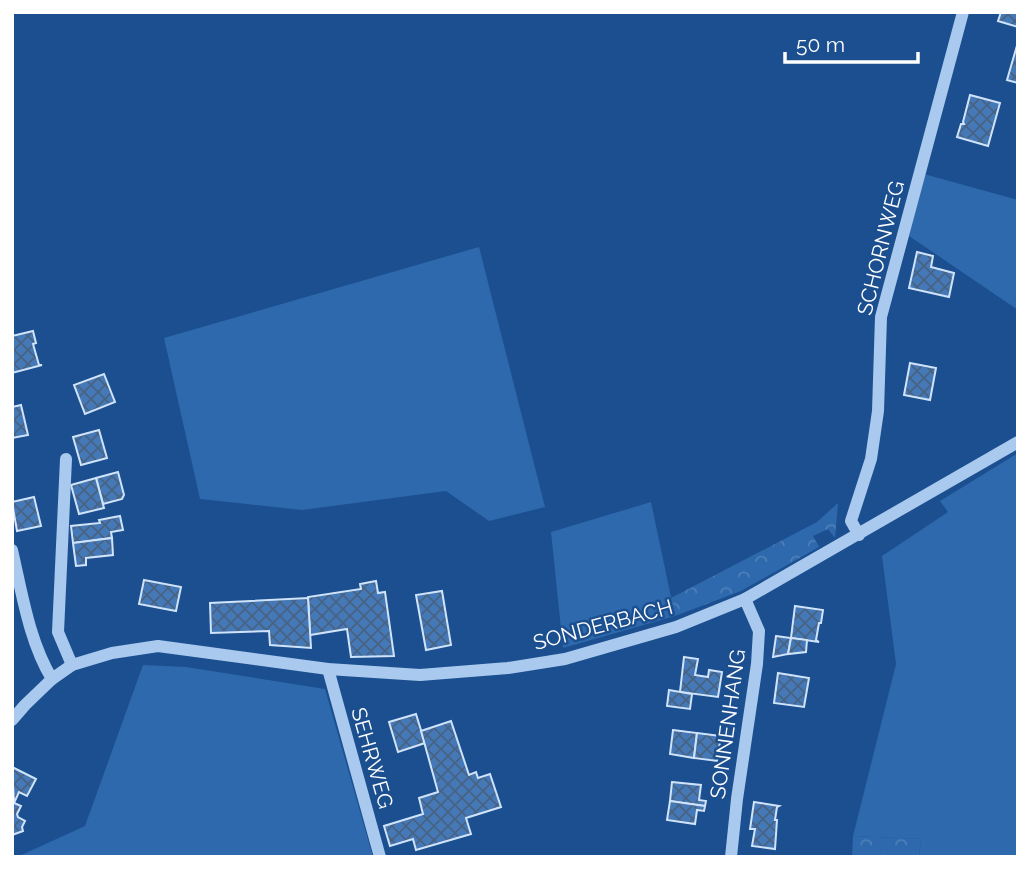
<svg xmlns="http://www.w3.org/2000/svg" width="1030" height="869" font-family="Raleway,sans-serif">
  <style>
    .green { fill: #2e69ad }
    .forest { fill: url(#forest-crowns) }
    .building { fill: url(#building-cross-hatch); stroke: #cfe3fa; stroke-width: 2 }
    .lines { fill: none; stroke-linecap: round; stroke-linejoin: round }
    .minor { stroke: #a9c9ee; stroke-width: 12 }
    .labels { text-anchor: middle; stroke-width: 5; stroke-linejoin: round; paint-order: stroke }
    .street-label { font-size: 21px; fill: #fff; stroke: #1b4f8f }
  </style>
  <defs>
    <pattern id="forest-crowns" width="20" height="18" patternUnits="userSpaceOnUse" patternTransform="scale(1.75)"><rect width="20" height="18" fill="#2e69ad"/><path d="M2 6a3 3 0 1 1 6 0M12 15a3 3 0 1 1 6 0" fill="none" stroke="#4d80b9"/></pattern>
    <pattern id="building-cross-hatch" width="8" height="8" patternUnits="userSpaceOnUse" patternTransform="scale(1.75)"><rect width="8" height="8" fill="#4478b7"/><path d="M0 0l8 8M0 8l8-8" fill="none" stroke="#486282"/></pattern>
  </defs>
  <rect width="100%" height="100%" fill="#1b4f8f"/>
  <g class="green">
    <polygon points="924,174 1018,200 1018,310 909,236"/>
    <polygon points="479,247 545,507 489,521 446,491 302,510 200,499 164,338"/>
    <polygon points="1018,453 1018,857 919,857 921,839 853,836 896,664 882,556 948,512 940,501"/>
    <polygon points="651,502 675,616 563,648 551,532"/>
    <polygon points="143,665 186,667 325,689 373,857 17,857 85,826"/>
  </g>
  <g class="forest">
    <polygon points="838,503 835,538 828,529 813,536 819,547 741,591 675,616 671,598 817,522"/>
    <polygon points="853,836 921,839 919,857 852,857"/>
  </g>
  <g class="building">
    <polygon points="1001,12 1018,12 1018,27 998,21"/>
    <polygon points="1018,42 1018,83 1007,80"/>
    <polygon points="970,95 1000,103 988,146 957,137 961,124 964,124 963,122"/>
    <polygon points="917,252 933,256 931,267 954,273 949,297 909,288"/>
    <polygon points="33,331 36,343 33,344 39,365 42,365 12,373 12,336"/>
    <polygon points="910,363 936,368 930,400 904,395"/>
    <polygon points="104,374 115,402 85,414 74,385"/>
    <polygon points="21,405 28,435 12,438 12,407"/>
    <polygon points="99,430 107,458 81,465 73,437"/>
    <polygon points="118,472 124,495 122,499 103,504 96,478"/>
    <polygon points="96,478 104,508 79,514 71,485"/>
    <polygon points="34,497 41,526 17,531 12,502"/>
    <polygon points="120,516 123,530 111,532 112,538 73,543 71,526 100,523 99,520"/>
    <polygon points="112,538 113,555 86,558 86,565 76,566 73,543"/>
    <polygon points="144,580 181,587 176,611 139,604"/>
    <polygon points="376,581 378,593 385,592 394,656 351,657 347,629 310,635 308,597 361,589 360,584"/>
    <polygon points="442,591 451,645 426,650 416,595"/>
    <polygon points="308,598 311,648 270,645 269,631 211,633 210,603"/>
    <polygon points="795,606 823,610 821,623 819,623 816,640 819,642 791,638"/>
    <polygon points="776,636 791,638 788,654 773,657"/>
    <polygon points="791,638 807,640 806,652 788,654"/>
    <polygon points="684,657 698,659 695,675 708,677 709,670 722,672 718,697 680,692"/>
    <polygon points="778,673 809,678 804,707 774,703"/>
    <polygon points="669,690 692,694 690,709 667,706"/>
    <polygon points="416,714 425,743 398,752 389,722"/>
    <polygon points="451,721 469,775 476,772 478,778 490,774 501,807 466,818 471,834 416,850 413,839 390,846 384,826 423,814 419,798 438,792 421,731"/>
    <polygon points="673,730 697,733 694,758 670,754"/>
    <polygon points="697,733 721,736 717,761 694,758"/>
    <polygon points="12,767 36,779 27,796 19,792 14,803"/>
    <polygon points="672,782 701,785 699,800 706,801 705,806 670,801"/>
    <polygon points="670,801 705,806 704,811 697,810 695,824 667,820"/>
    <polygon points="12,802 21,806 17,814 18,817 25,821 22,827 23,831 12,835"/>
    <polygon points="754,802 779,806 777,807 775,820 777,820 775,849 752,846 755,829 750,829"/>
  </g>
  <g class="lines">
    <g class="minor">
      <polyline points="66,459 58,632 72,665"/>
      <polyline points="859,535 851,521 871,459 878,411 881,317 963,12"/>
      <path d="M12 550C22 593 29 641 52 679"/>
      <polyline points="328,669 380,857"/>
      <polyline points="12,720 25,705 52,679 72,665 112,653 158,646 328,669 420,675 508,668 565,659 676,627 745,599 1018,442"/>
      <polyline points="731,857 737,799 757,664 759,631 745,599"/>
    </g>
  </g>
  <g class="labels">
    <g class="street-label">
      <text transform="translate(881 248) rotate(-76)" y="7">SCHORNWEG</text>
      <text transform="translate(603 625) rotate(-15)" y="7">SONDERBACH</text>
      <text transform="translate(728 724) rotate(-82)" y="7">SONNENHANG</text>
      <text transform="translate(372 758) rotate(74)" y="7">SEHRWEG</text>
    </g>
  </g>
  <rect width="1030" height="869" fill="none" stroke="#ffffff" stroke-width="28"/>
  <path d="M785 52v10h133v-10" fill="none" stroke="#ffffff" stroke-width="3.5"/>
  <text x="796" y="52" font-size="21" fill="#ffffff" stroke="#1b4f8f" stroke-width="5" paint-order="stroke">50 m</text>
</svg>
